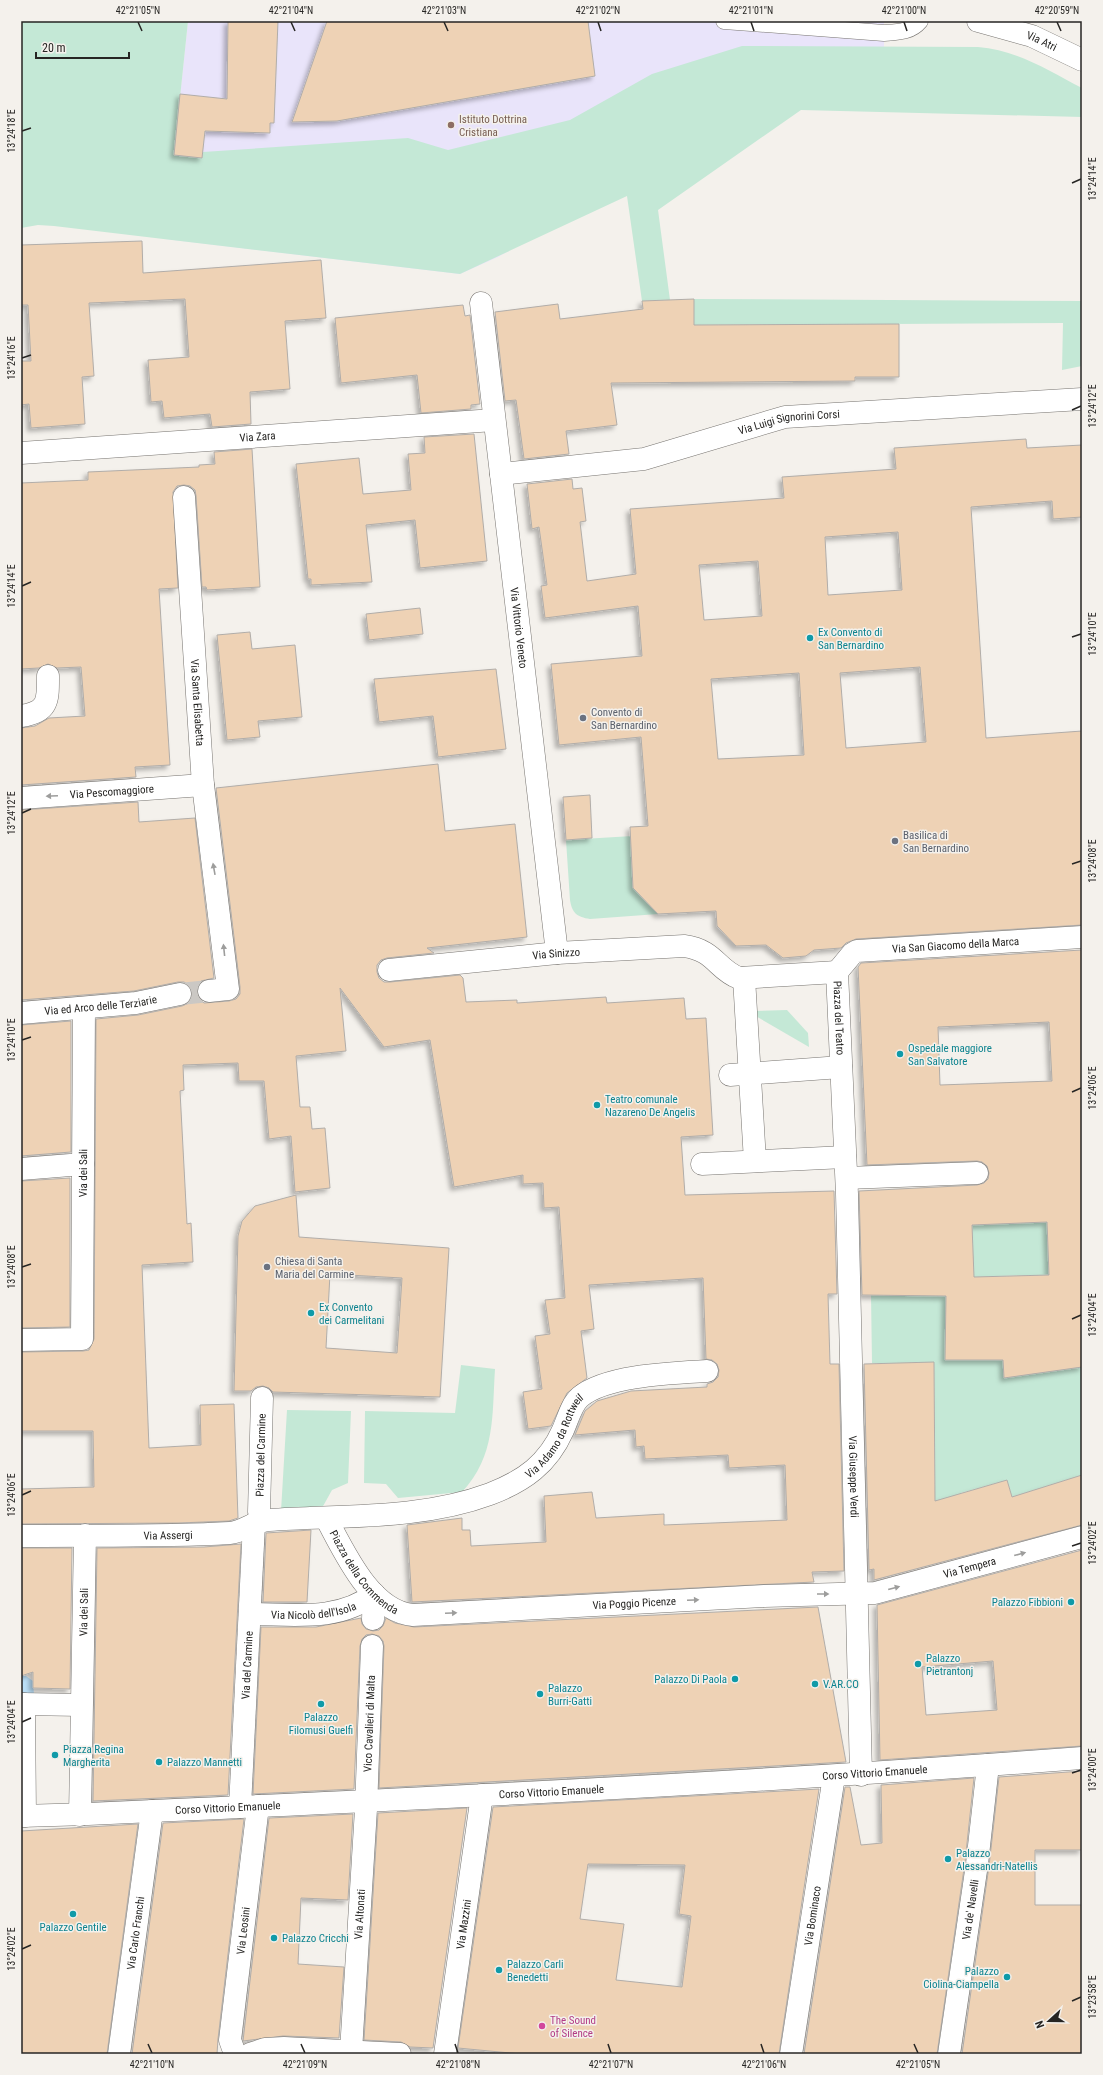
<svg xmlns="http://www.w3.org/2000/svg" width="1103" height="2075" font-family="'Roboto Condensed',sans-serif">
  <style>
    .education { fill: #e9e4fa }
    .green { fill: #c4e8d6 }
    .water { fill: #bbdff7 }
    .building { fill: #eed2b5; stroke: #b1ada9; fill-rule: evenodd; filter: url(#shadow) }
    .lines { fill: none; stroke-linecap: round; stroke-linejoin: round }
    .street-tunnel { stroke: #cbc8c4; stroke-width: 22; stroke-dasharray: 22 11; stroke-linecap: butt }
    .lane-casing { stroke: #777470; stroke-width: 17 }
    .street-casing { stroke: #777470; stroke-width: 23 }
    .lane { stroke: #fff; stroke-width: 16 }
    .street { stroke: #fff; stroke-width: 22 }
    .oneway { fill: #9d9d9c }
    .ticks { fill: none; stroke: #262523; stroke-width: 1.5 }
    .education-dot { fill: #8d6e63; stroke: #f4f1ec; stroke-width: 1.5 }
    .culture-dot { fill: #0f9aa8; stroke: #f4f1ec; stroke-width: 1.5 }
    .worship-dot { fill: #6b7280; stroke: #f4f1ec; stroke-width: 1.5 }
    .hotel-dot { fill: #d1479c; stroke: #f4f1ec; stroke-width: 1.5 }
    .labels { text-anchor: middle; stroke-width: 3; stroke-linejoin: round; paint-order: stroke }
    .street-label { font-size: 11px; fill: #262523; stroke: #f4f1ec }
    .education-label { font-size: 11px; fill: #785e54; stroke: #f4f1ec; text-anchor: start }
    .culture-label { font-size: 11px; fill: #0d838f; stroke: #f4f1ec; text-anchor: start }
    .worship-label { font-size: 11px; fill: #5b616d; stroke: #f4f1ec; text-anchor: start }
    .hotel-label { font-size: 11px; fill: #b23c85; stroke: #f4f1ec; text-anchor: start }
    .neatline { fill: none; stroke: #262523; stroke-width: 1.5 }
    .ticks-label { font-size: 10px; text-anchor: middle; fill: #262523 }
  </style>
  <defs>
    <filter id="shadow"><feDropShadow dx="-3.5" dy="3.5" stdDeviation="2" flood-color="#0004"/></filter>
  </defs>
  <rect width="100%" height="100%" fill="#f4f1ec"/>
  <polygon class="education" points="188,21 884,21 884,79 801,78 498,257 460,274 165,239"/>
  <g class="green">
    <path d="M21 21H188L174 155 202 158 203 152 408 138 448 150 570 120 652 74 742 46 978 47C1017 50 1048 70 1082 88V117L801 110 658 210 670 300 642 301 627 196 460 274 54 226 38 225 21 228Z"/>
    <polygon points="694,299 1082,301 1082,366 1062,370 1063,323 694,325"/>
    <path d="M649 835 631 855 633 888 658 914 590 919C577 917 572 913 570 900L566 840Z"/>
    <polygon points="787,1010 808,1033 809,1047 754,1015 754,1011"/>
    <polygon points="1047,1222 1049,1275 999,1276 974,1299 972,1225"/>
    <polygon points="871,1295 946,1296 946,1360 1003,1360 1004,1378 1082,1367 1082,1475 1012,1497 1007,1480 961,1493 916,1527 935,1487 934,1363 872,1363"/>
    <path d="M461 1365 495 1369C492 1415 496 1456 462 1492L398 1498 386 1484 364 1483 365 1411 455 1413Z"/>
    <polygon points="287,1410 351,1411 348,1483 332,1490 322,1508 281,1511"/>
  </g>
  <polygon class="water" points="21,1676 26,1676 33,1681 34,1695 21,1696"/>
  <g class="building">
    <polygon points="228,21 278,21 274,123 270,123 270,133 205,131 202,158 174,155 180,94 227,99"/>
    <polygon points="327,21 588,21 595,76 337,121 292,122"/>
    <polygon points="142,241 143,273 321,260 326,318 285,321 290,389 250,392 251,424 212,427 210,414 164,418 162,401 151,402 148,360 189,357 185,299 89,303 94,376 82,377 85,424 31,428 29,404 21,405 21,361 31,361 28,305 21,305 21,245"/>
    <polygon points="694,299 694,325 899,324 899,377 855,377 855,381 611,383 617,425 566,431 569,454 524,459 516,400 505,401 495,312 558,304 560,319 643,309 642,301"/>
    <polygon points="463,305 465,316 470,315 480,404 471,405 471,409 421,413 417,375 341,383 335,318"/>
    <polygon points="474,434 487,561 420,568 415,520 366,525 372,582 311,585 311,579 308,579 296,464 359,458 363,494 411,490 408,454 425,453 424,437"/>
    <path d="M1026 439 1027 448 1082 445V517L1053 519 1052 501 971 507 986 738 1082 731V925L856 939 846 943 841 948 814 950 806 956 783 958 766 945 736 946 717 926 716 911 658 914 633 888 630 827 648 826 641 737 559 745 551 664 642 656 638 606 545 618 541 586 547 585 539 527 532 529 527 484 572 479 573 489 582 488 586 521 580 522 587 581 636 574 630 509 784 498 782 477 896 469 894 448ZM898 532 902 590 828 595 825 537ZM758 561 762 616 704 620 699 565ZM920 667 926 742 846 748 840 673ZM799 673 804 755 718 759 711 679Z"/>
    <polygon points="252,449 260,587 207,590 206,587 202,587 196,496 195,490 190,486 184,485 177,486 173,492 178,588 159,589 170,765 135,767 136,777 21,785 21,728 35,726 49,718 85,716 81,667 57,668 48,664 39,668 21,669 21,483 88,480 88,472 199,467 199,465 215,464 214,452"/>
    <polygon points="420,608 423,634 369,640 366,614"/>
    <polygon points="250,632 252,649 295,645 302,717 258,721 260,737 227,740 217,635"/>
    <polygon points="496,669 506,749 438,757 433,716 379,722 374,679"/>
    <polygon points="438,764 445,831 515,824 527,937 427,948 434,953 387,958 381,960 377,965 377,972 379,978 384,982 390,982 460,975 463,978 466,1002 517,1000 517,1003 606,997 607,1003 684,998 686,1019 706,1018 713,1135 681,1137 685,1195 834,1191 837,1294 828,1294 830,1364 839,1364 844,1571 812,1572 814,1582 412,1602 407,1525 462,1518 462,1530 470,1530 471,1546 546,1542 544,1496 592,1492 596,1518 664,1514 664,1525 787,1520 785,1465 729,1468 728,1455 645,1459 644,1446 636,1447 635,1430 575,1435 585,1411 597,1401 631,1391 707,1387 707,1384 713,1382 718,1377 719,1370 717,1364 712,1360 706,1359 703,1278 589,1285 594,1329 581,1331 587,1378 567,1393 551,1426 528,1429 523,1392 542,1389 535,1336 550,1334 545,1300 565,1298 559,1207 544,1208 543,1183 523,1184 523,1175 454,1187 430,1040 384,1047 340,988 346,1051 296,1056 300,1107 310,1107 312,1129 325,1128 330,1188 295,1192 291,1136 269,1139 264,1081 239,1081 238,1063 183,1065 184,1090 180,1091 187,1224 191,1223 193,1262 142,1265 149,1448 201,1445 200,1405 234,1404 238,1518 229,1521 178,1523 21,1524 21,1489 94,1487 93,1431 21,1431 21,1352 83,1351 89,1350 94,1339 96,1019 138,1015 182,1006 189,1003 192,998 192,992 189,985 184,982 178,982 134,991 21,1000 21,810 138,802 139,822 195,818 214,978 201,981 197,986 197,993 199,999 204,1003 229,1001 236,999 240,994 240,987 216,788"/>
    <polygon points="590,795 592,838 566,840 563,797"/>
    <path d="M1082 950V1367L1004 1378 1003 1360H945L946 1296 862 1295 859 1191 977 1185 984 1183 988 1179 989 1173 987 1166 982 1162 977 1161 867 1165 858 967 861 963ZM1049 1022 1052 1081 940 1085 938 1027ZM1047 1222 1049 1275 974 1277 972 1225Z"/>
    <polygon points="71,1021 71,1152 21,1156 21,1025"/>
    <polygon points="70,1178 70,1327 21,1328 21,1181"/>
    <path d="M296 1195 299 1237 449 1248 440 1397 273 1392 269 1388 263 1386 256 1387 251 1391H234L238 1236 242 1221 255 1206ZM330 1274 402 1278 397 1353 326 1348Z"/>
    <polygon points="934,1362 935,1501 1007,1480 1012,1497 1082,1475 1082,1525 874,1580 874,1569 869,1570 864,1364"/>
    <polygon points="311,1530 307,1602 263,1602 266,1533"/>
    <polygon points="241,1544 228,1795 93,1801 97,1548 204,1547"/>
    <polygon points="21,1548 72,1548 70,1689 33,1688 33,1672 21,1676"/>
    <path d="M1082 1550V1746L880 1760 877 1605ZM993 1661 997 1710 926 1715 922 1667Z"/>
    <polygon points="818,1607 846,1762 379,1788 384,1646 383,1641 379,1636 372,1634 366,1635 362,1639 360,1646 354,1789 253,1794 261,1627 316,1627 361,1618 362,1624 366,1629 373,1631 379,1630 383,1626 386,1618 395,1623 414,1627"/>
    <polygon points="1082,1771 1082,1850 1035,1850 1035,1905 1082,1905 1082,2054 962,2054 989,1866 999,1777"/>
    <polygon points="974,1778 965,1862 937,2054 804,2054 845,1787 850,1787 861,1845 882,1843 881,1785"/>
    <path d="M819 1789 779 2054H521L458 2048 493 1807ZM588 1864 685 1865 679 1914 691 1916 682 1987 616 1980 624 1924 580 1919Z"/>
    <polygon points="467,1808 433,2048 410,2047 401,2042 364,2040 378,1813"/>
    <polygon points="353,1814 348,1900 301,1898 298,1964 344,1967 339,2038 283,2036 243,2041 269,1818"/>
    <polygon points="244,1819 218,2039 217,2054 132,2054 163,1823"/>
    <polygon points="138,1824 107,2054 21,2054 21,1831"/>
  </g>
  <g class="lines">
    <polyline class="street-tunnel" points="180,994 209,991"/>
    <g class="lane-casing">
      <path id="lane" d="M724 21 884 33C898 32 911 32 920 21"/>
    </g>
    <g class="street-casing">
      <g id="street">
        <path id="s1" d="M978 21 1032 36 1082 60"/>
        <path id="s2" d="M481 303 557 953"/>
        <path id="s3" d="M21 453 494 420"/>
        <path id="s4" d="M501 474 644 459 785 417 1082 399"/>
        <path id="s5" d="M184 497 203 785 228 989 209 991"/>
        <path d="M21 716C49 712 48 700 48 676"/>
        <path id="s6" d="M21 798 203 785"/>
        <path id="s7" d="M389 970 557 953 684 946C715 950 717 970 739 978L837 972 847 1194 861 1775"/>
        <path id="s8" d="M837 972 852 954 857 951 1082 937"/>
        <polyline points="744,978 755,1161"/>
        <path id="s9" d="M21 1013 136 1003 180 994"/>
        <polyline points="730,1075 841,1067"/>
        <polyline points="702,1164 845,1157"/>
        <polyline points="21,1169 83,1164"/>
        <polyline points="847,1178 977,1173"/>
        <path id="s10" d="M21 1340 82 1339 84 1008"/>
        <path id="s11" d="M259 1512 262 1398"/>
        <path id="s12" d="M326 1518C344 1551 370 1611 413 1615L764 1596 875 1593 1082 1537"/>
        <path id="s13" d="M21 1536C91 1535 161 1537 230 1533 244 1532 254 1521 269 1520 342 1515 420 1520 490 1494 524 1481 548 1464 563 1430 568 1419 571 1405 580 1397 606 1375 673 1373 707 1371"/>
        <path id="s14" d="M250 1614C292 1614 339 1622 374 1594"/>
        <polyline points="373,1619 374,1594"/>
        <polyline points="21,1704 81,1705"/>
        <polyline points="24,1704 25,1816"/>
        <path id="s15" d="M240 1807 254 1524"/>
        <path id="s16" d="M80 1815 85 1535"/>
        <path id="s17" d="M21 1816 88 1814C419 1799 751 1783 1082 1758"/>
        <path id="s18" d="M351 2051 366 1809 372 1646"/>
        <path id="s19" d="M119 2054 152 1811"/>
        <path id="s20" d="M235 2054 230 2040 258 1806"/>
        <polyline points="250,2054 265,2049 284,2048 400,2054"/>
        <path id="s21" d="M445 2054 482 1795"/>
        <path id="s22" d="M791 2054 834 1776"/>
        <path id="s23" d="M949 2054 977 1864 988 1765"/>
      </g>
    </g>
    <use href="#lane" class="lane"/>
    <use href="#street" class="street"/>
  </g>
  <defs><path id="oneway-solid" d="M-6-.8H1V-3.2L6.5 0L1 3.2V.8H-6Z"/></defs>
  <g class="oneway">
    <use href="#oneway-solid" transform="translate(52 796) rotate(177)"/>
    <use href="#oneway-solid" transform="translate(214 869) rotate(-100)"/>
    <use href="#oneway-solid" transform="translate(224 950) rotate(-96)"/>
    <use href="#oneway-solid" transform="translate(1020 1554) rotate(-15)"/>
    <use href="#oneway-solid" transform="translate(894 1588) rotate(-15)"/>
    <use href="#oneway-solid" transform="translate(823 1594)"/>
    <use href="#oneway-solid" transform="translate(693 1600) rotate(-3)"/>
    <use href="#oneway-solid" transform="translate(451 1613) rotate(-3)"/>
  </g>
  <path class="ticks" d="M138 22 142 31M291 22 295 31M444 22 448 31M598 22 601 31M751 22 754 31M904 22 907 31M1057 22 1061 31M22 131 31 128M1072 183 1081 179M22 358 31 355M1072 410 1081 406M22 586 31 582M1072 637 1081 634M22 813 31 809M1072 864 1081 861M22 1040 31 1037M1072 1092 1081 1088M22 1267 31 1264M1072 1319 1081 1315M22 1495 31 1491M1072 1546 1081 1543M22 1722 31 1718M1072 1773 1081 1770M22 1949 31 1945M1072 2001 1081 1997M148 2044 152 2053M301 2044 305 2053M455 2044 458 2053M608 2044 611 2053M761 2044 764 2053M914 2044 918 2053"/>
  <circle class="education-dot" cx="451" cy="125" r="4"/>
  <g class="culture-dot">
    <circle cx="810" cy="638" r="4"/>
    <circle cx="900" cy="1054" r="4"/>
    <circle cx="597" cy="1105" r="4"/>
    <circle cx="311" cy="1313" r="4"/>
    <circle cx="1071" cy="1602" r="4"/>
    <circle cx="918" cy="1664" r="4"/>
    <circle cx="735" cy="1679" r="4"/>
    <circle cx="815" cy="1684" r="4"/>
    <circle cx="540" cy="1694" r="4"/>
    <circle cx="321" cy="1704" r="4"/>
    <circle cx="55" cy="1755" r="4"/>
    <circle cx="159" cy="1762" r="4"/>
    <circle cx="948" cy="1859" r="4"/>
    <circle cx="73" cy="1914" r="4"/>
    <circle cx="274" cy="1938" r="4"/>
    <circle cx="499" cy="1970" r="4"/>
    <circle cx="1007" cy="1977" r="4"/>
  </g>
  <g class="worship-dot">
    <circle cx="583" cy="718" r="4"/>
    <circle cx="895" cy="841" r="4"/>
    <circle cx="267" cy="1267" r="4"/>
  </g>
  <circle class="hotel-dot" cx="542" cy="2026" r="4"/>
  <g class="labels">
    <g class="street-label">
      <text dy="4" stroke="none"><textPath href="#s1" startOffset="67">Via Atri</textPath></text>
      <text dy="4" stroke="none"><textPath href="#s4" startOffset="294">Via Luigi Signorini Corsi</textPath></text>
      <text dy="4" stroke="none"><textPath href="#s3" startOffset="237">Via Zara</textPath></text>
      <text dy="4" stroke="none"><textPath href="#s2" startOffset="327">Via Vittorio Veneto</textPath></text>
      <text dy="4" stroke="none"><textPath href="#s5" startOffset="206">Via Santa Elisabetta</textPath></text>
      <text dy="4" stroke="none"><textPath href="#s6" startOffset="91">Via Pescomaggiore</textPath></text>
      <text dy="4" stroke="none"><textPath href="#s8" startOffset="128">Via San Giacomo della Marca</textPath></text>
      <text dy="4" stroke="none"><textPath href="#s7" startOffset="168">Via Sinizzo</textPath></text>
      <text dy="4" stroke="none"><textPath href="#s9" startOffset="80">Via ed Arco delle Terziarie</textPath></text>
      <text dy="4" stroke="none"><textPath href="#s7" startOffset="505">Piazza del Teatro</textPath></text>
      <text dy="4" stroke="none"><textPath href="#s10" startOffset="227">Via dei Sali</textPath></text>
      <text dy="4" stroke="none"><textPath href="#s13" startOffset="564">Via Adamo da Rottweil</textPath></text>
      <text dy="4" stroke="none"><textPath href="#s11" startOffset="57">Piazza del Carmine</textPath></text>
      <text dy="4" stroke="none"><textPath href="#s7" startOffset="964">Via Giuseppe Verdi</textPath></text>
      <text dy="4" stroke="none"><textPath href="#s13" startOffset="147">Via Assergi</textPath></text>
      <text dy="4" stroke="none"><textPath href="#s12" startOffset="696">Via Tempera</textPath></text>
      <text dy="4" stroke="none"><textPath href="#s12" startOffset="67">Piazza della Commenda</textPath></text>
      <text dy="4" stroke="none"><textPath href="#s12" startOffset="357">Via Poggio Picenze</textPath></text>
      <text dy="4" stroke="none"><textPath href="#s14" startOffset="64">Via Nicolò dell'Isola</textPath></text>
      <text dy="4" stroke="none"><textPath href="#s16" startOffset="203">Via dei Sali</textPath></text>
      <text dy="4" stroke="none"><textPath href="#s15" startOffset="142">Via del Carmine</textPath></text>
      <text dy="4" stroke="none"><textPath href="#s18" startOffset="328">Vico Cavalieri di Malta</textPath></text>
      <text dy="4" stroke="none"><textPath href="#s17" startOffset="855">Corso Vittorio Emanuele</textPath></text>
      <text dy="4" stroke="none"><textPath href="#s17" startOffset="531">Corso Vittorio Emanuele</textPath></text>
      <text dy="4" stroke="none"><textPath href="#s17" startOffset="207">Corso Vittorio Emanuele</textPath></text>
      <text dy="4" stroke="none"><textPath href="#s23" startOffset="146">Via de' Navelli</textPath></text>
      <text dy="4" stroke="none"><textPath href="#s18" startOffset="137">Via Altonati</textPath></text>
      <text dy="4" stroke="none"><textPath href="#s22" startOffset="140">Via Bominaco</textPath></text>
      <text dy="4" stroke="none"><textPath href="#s21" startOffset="131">Via Mazzini</textPath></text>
      <text dy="4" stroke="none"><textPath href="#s20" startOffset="125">Via Leosini</textPath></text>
      <text dy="4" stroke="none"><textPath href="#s19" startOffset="122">Via Carlo Franchi</textPath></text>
    </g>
    <g class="education-label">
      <text x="459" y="123">Istituto Dottrina<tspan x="459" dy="13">Cristiana</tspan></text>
    </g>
    <g class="culture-label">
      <text x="818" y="636">Ex Convento di<tspan x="818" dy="13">San Bernardino</tspan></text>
      <text x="908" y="1052">Ospedale maggiore<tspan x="908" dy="13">San Salvatore</tspan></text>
      <text x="605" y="1103">Teatro comunale<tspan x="605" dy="13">Nazareno De Angelis</tspan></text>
      <text x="319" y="1311">Ex Convento<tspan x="319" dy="13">dei Carmelitani</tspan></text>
      <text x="1063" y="1606" text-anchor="end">Palazzo Fibbioni</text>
      <text x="926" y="1662">Palazzo<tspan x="926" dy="13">Pietrantonj</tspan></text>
      <text x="727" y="1683" text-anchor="end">Palazzo Di Paola</text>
      <text x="823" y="1688">V.AR.CO</text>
      <text x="548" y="1692">Palazzo<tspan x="548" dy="13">Burri-Gatti</tspan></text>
      <text x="321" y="1721" text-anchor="middle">Palazzo<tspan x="321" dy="13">Filomusi Guelfi</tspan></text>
      <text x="63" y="1753">Piazza Regina<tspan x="63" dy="13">Margherita</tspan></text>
      <text x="167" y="1766">Palazzo Mannetti</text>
      <text x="956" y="1857">Palazzo<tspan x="956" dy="13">Alessandri-Natellis</tspan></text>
      <text x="73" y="1931" text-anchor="middle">Palazzo Gentile</text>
      <text x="282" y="1942">Palazzo Cricchi</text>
      <text x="507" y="1968">Palazzo Carli<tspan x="507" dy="13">Benedetti</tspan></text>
      <text x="999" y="1975" text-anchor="end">Palazzo<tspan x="999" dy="13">Ciolina-Ciampella</tspan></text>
    </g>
    <g class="worship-label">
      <text x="591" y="716">Convento di<tspan x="591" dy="13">San Bernardino</tspan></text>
      <text x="903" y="839">Basilica di<tspan x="903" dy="13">San Bernardino</tspan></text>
      <text x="275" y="1265">Chiesa di Santa<tspan x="275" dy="13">Maria del Carmine</tspan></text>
    </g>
    <g class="hotel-label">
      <text x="550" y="2024">The Sound<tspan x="550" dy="13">of Silence</tspan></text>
    </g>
  </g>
  <rect width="1103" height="2075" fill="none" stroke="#f4f1ec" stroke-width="44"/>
  <g transform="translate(1049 2021) rotate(249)" stroke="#f4f1ec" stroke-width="3" paint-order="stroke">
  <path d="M0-3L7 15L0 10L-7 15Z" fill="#262523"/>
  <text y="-6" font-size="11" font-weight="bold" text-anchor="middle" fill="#262523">N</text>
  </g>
  <path d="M36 52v6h93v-6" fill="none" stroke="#262523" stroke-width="2"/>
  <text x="42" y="52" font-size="12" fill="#262523" stroke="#f4f1ec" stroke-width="3" paint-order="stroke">20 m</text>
  <rect x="22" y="22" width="1059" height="2031" class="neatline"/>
  <g class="ticks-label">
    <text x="138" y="14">42°21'05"N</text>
    <text x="291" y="14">42°21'04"N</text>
    <text x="444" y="14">42°21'03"N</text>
    <text x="598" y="14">42°21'02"N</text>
    <text x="751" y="14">42°21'01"N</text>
    <text x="904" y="14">42°21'00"N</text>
    <text x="1057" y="14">42°20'59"N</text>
    <text transform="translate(11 131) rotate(-90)" y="4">13°24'18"E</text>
    <text transform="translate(1092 179) rotate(-90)" y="4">13°24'14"E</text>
    <text transform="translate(11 358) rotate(-90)" y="4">13°24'16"E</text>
    <text transform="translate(1092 406) rotate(-90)" y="4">13°24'12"E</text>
    <text transform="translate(11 586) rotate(-90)" y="4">13°24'14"E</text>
    <text transform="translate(1092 634) rotate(-90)" y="4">13°24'10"E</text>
    <text transform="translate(11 813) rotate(-90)" y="4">13°24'12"E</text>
    <text transform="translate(1092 861) rotate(-90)" y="4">13°24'08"E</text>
    <text transform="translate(11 1040) rotate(-90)" y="4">13°24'10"E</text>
    <text transform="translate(1092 1088) rotate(-90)" y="4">13°24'06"E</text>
    <text transform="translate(11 1267) rotate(-90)" y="4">13°24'08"E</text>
    <text transform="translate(1092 1315) rotate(-90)" y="4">13°24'04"E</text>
    <text transform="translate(11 1495) rotate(-90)" y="4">13°24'06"E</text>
    <text transform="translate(1092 1543) rotate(-90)" y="4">13°24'02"E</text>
    <text transform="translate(11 1722) rotate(-90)" y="4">13°24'04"E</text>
    <text transform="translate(1092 1770) rotate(-90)" y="4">13°24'00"E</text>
    <text transform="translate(11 1949) rotate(-90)" y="4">13°24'02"E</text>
    <text transform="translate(1092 1997) rotate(-90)" y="4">13°23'58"E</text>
    <text x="152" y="2068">42°21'10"N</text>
    <text x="305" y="2068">42°21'09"N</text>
    <text x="458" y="2068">42°21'08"N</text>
    <text x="611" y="2068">42°21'07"N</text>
    <text x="764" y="2068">42°21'06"N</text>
    <text x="918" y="2068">42°21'05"N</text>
  </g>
</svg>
